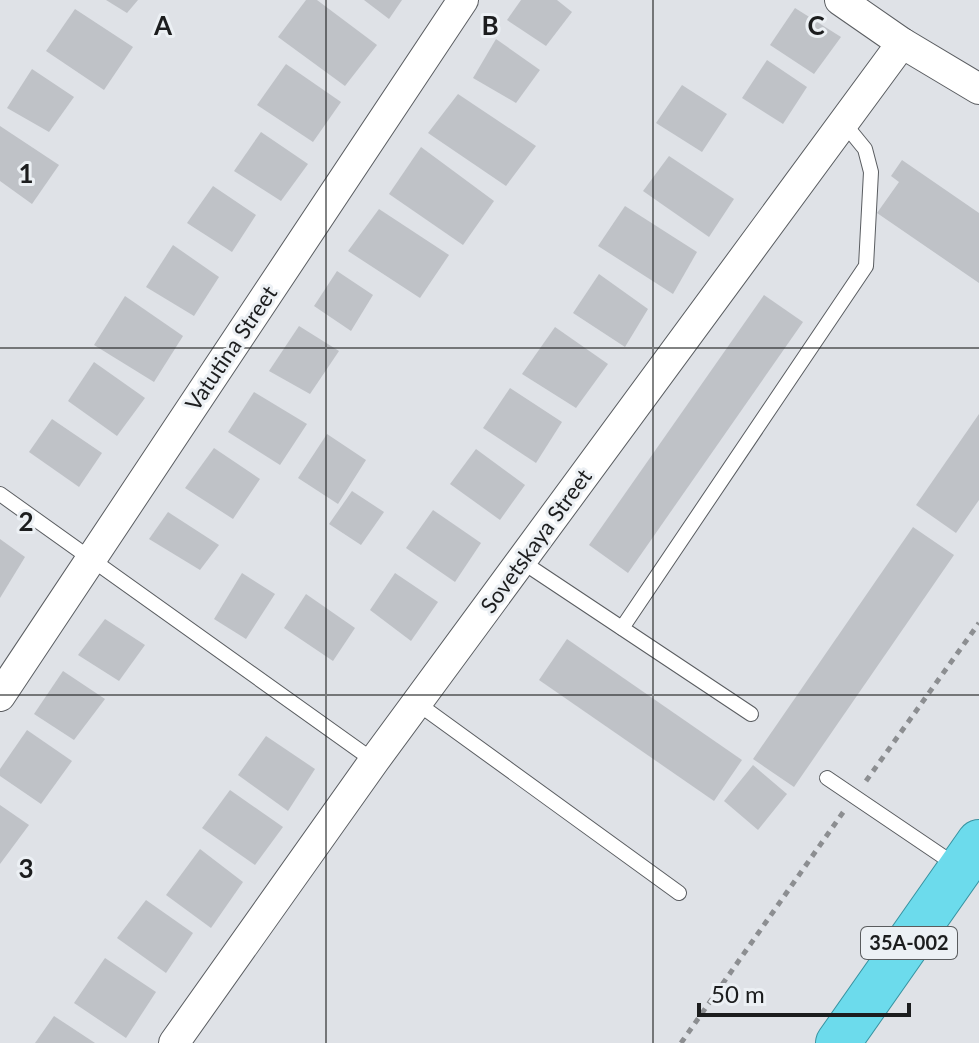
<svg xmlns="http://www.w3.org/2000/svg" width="979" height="1043" font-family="Lato,sans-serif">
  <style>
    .building { fill: #bfc2c7 }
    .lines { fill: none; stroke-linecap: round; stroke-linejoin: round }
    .service-casing { stroke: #5a5d61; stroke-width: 16 }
    .minor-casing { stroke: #5a5d61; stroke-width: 32 }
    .trunk-casing { stroke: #3893a1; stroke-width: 46 }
    .path { stroke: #8c8e91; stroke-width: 5; stroke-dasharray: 6 6; stroke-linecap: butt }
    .service { stroke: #fff; stroke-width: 14 }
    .minor { stroke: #fff; stroke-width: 30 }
    .trunk { stroke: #6cdbec; stroke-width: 44 }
    .grid { fill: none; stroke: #1c1d1e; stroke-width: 2; stroke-opacity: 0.55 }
    .labels { text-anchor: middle; stroke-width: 6; stroke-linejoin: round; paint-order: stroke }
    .shield { fill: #ecf0f4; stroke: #5a5c5e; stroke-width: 2 }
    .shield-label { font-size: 20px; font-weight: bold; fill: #1c1d1e }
    .street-label { font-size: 22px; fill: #1c1d1e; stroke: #ecf0f4 }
    .grid-label { font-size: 26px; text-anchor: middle; font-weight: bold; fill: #1c1d1e; stroke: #ecf0f4; stroke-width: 6; stroke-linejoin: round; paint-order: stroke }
  </style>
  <rect width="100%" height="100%" fill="#dfe2e7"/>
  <g class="building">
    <polygon points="106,0 138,0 127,13"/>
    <polygon points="306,0 317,0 377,45 345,86 278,37"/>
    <polygon points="364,0 402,0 389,19"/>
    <polygon points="521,0 557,0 572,12 546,46 507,20"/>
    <polygon points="795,8 841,37 814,74 770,45"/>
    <polygon points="75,9 133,47 104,90 46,51"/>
    <polygon points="496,39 540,70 516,103 473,78"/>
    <polygon points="767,60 807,87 783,124 742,98"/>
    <polygon points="286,64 341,102 313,142 257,105"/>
    <polygon points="32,69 74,97 49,132 7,108"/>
    <polygon points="682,85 727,114 702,152 656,123"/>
    <polygon points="458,94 536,146 506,186 428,133"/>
    <polygon points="0,126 59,165 32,204 0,181"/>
    <polygon points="261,132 308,164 281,201 234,171"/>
    <polygon points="421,147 494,201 463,245 389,194"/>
    <polygon points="669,156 734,199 709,237 643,191"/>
    <polygon points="902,160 979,213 979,283 877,213 899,182 891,176"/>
    <polygon points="213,186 256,215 232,252 187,223"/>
    <polygon points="625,206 697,252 673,294 598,246"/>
    <polygon points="379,209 449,255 420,298 348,251"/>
    <polygon points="173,245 219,277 194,316 146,287"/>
    <polygon points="337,271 373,295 351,331 314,306"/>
    <polygon points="599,274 648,309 625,347 573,313"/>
    <polygon points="764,295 803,322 628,573 589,545"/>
    <polygon points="125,296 183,336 154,382 94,345"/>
    <polygon points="299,326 339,351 310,394 269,371"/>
    <polygon points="555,327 608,364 576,408 522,374"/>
    <polygon points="94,362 145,398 117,436 68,401"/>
    <polygon points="510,388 562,422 536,463 483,428"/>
    <polygon points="254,392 307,424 280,465 228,432"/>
    <polygon points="979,414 979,500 956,533 916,505"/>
    <polygon points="52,419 102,453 79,487 29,452"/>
    <polygon points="327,434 366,460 338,504 298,478"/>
    <polygon points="214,448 260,479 233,519 185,488"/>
    <polygon points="476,449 525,485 500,520 450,484"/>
    <polygon points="352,491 384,512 361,545 329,524"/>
    <polygon points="433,510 481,543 455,582 406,548"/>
    <polygon points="168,512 219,545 200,570 149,539"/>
    <polygon points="913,527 954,555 794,787 753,759"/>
    <polygon points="0,539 25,557 0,598"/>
    <polygon points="242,573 275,594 246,639 214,619"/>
    <polygon points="395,573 438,602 411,641 370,610"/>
    <polygon points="306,594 355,628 333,661 284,628"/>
    <polygon points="105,619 145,645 119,681 78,655"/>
    <polygon points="567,639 742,760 714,801 539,680"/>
    <polygon points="63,671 105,699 74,740 34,714"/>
    <polygon points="27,730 72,761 41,804 0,776 0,769"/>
    <polygon points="266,736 315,769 288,811 238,775"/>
    <polygon points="753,765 787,794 758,830 724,801"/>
    <polygon points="230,790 283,827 255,865 202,828"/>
    <polygon points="0,805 29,825 0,864"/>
    <polygon points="200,849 243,882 211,928 166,895"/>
    <polygon points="146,900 193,933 166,973 117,938"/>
    <polygon points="105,958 156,992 126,1038 74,1003"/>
    <polygon points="54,1016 95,1043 35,1043"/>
  </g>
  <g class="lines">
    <g class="service-casing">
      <g id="service">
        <polyline points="0,494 374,761"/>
        <polyline points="521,561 751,714"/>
        <polyline points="622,628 866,266 871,172 865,149 843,122"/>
        <polyline points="417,703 679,893"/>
        <polyline points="827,778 957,866"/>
      </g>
    </g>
    <g class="minor-casing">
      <g id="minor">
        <polyline points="840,0 902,43 979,89"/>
        <polyline points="0,696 463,0"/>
        <polyline points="174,1043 374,761 902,43"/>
      </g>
    </g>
    <g class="trunk-casing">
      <polyline id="trunk" points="838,1043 979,842"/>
    </g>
    <g class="path">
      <polyline points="866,781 979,623"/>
      <polyline points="681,1043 844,811"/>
    </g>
    <use href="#service" class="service"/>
    <use href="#minor" class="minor"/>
    <use href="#trunk" class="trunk"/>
  </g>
  <path class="grid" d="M326 0V1043M653 0V1043M0 348H979M0 695H979"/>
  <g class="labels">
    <rect class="shield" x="861" y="927" width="96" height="32" rx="6"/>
    <g class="shield-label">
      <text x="909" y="950">35А-002</text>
    </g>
    <g class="street-label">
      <text transform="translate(231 348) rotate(-56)" y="8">Vatutina Street</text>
      <text transform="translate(536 541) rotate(-54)" y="8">Sovetskaya Street</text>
    </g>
  </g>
  <g class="grid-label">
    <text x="163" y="35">A</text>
    <text x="490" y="35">B</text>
    <text x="816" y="35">C</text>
    <text x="26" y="183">1</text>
    <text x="26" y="531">2</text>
    <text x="26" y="878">3</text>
  </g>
  <path d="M699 1003v12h210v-12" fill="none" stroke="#1c1d1e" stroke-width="4"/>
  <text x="711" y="1003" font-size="24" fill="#1c1d1e" stroke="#ecf0f4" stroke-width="6" paint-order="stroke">50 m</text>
</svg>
